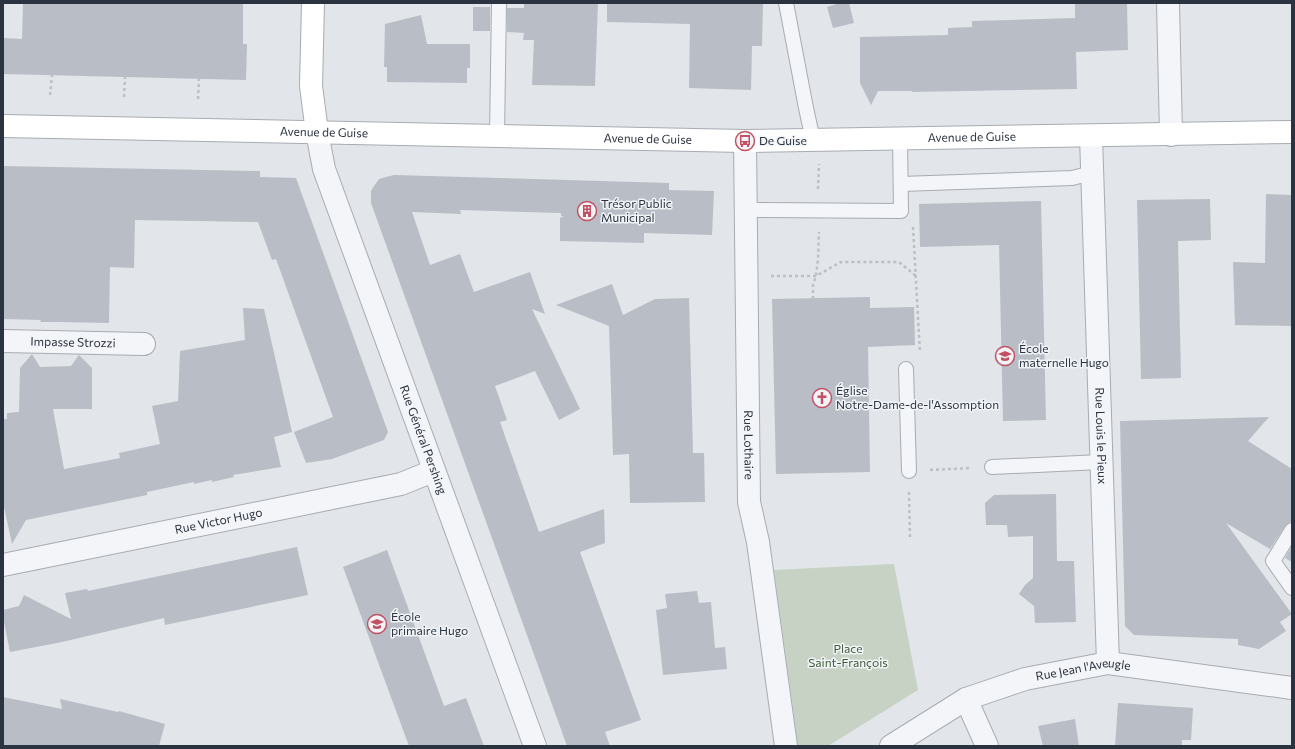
<svg xmlns="http://www.w3.org/2000/svg" width="1295" height="749" font-family="Commissioner,sans-serif">
  <style>
    .green { fill: #c7d2c4 }
    .building { fill: #b9bec6 }
    .lines { fill: none; stroke-linecap: round; stroke-linejoin: round }
    .lane-casing { stroke: #a7acb3; stroke-width: 16 }
    .street-casing { stroke: #a7acb3; stroke-width: 24 }
    .secondary-casing { stroke: #a7acb3; stroke-width: 24 }
    .path { stroke: #bcbfc4; stroke-width: 2.5; stroke-dasharray: 3 3; stroke-linecap: butt }
    .lane { stroke: #f4f5f8; stroke-width: 14 }
    .street { stroke: #f4f5f8; stroke-width: 22 }
    .secondary { stroke: #fff; stroke-width: 22 }
    .labels { text-anchor: middle; stroke-width: 3; stroke-linejoin: round; paint-order: stroke }
    .street-label { font-size: 12px; fill: #2b3340; stroke: #f1f4f7 }
    .poi-label { font-size: 12px; fill: #2b3340; stroke: #f1f4f7; text-anchor: start }
    .park-label { font-size: 12px; fill: #405a3a; stroke: #f1f4f7 }
  </style>
  <rect width="100%" height="100%" fill="#e2e5e9"/>
  <polygon class="green" points="894,564 918,690 828,746 798,746 774,570"/>
  <g class="building">
    <polygon points="23,3 243,3 243,44 247,44 246,80 3,74 3,38 22,39"/>
    <polygon points="524,3 598,3 595,86 532,85 534,40 523,40 524,33 507,32 507,8 524,8"/>
    <polygon points="607,3 763,3 762,46 752,46 751,90 689,88 690,24 607,22"/>
    <polygon points="840,3 849,3 854,23 833,28 827,7"/>
    <polygon points="1075,3 1127,3 1128,50 1076,52 1077,89 912,92 912,91 878,91 871,105 860,83 860,37 948,35 948,28 972,27 972,21 1075,18"/>
    <rect x="473" y="7" width="17" height="24"/>
    <polygon points="421,15 427,44 470,44 470,68 467,68 467,83 387,82 387,67 384,67 385,24"/>
    <polygon points="3,166 260,171 260,177 296,178 388,432 384,440 332,459 306,463 294,432 333,417 276,259 272,260 258,222 135,220 134,268 110,267 109,323 60,322 40,322 41,320 3,319"/>
    <polygon points="394,175 669,183 669,190 714,191 712,235 644,233 644,243 560,241 560,218 564,216 561,216 561,213 460,210 461,214 412,212 430,265 460,254 474,292 530,272 545,314 532,309 580,409 559,420 535,371 495,386 507,420 500,422 539,532 604,509 605,543 580,552 641,720 605,732 610,746 567,746 371,203 371,191 374,186 379,179 386,177"/>
    <polygon points="1266,194 1292,195 1292,326 1235,325 1233,262 1265,263"/>
    <polygon points="1210,199 1211,240 1178,241 1181,378 1141,379 1137,200"/>
    <polygon points="1041,201 1046,420 1003,421 999,245 920,247 919,204"/>
    <polygon points="612,284 623,315 655,299 689,298 693,453 704,453 705,502 630,503 629,454 613,455 609,326 556,305"/>
    <polygon points="870,297 870,308 914,307 915,345 868,347 870,472 776,474 772,299"/>
    <polygon points="243,308 264,309 292,432 274,437 281,467 233,475 234,477 212,482 212,480 194,484 194,482 147,492 147,495 26,520 12,544 3,502 3,419 7,419 7,413 19,412 20,368 32,354 40,367 71,366 79,355 92,368 92,409 53,409 64,469 120,458 119,453 160,444 152,406 178,401 180,351 245,340"/>
    <polygon points="1269,417 1248,441 1292,469 1292,522 1288,523 1285,526 1270,549 1226,523 1292,614 1280,622 1286,631 1259,649 1238,645 1238,639 1134,635 1125,626 1120,421"/>
    <polygon points="1056,494 1057,561 1074,561 1076,622 1035,623 1034,606 1019,594 1025,585 1033,578 1033,536 1008,537 1007,525 986,525 985,503 994,495"/>
    <polygon points="1292,546 1292,562 1285,558"/>
    <polygon points="297,547 308,595 165,625 164,618 62,642 10,652 3,617 3,610 19,606 24,595 71,619 65,593 87,589 88,591"/>
    <polygon points="387,550 444,706 466,698 484,746 409,746 343,567"/>
    <polygon points="697,591 699,603 711,602 715,648 725,647 727,669 663,675 656,610 667,608 665,594"/>
    <polygon points="3,697 62,709 60,699 118,712 119,711 165,724 159,746 3,746"/>
    <polygon points="1118,703 1193,708 1191,740 1182,740 1182,746 1115,746"/>
    <polygon points="1075,719 1079,746 1043,746 1038,726"/>
  </g>
  <g class="lines">
    <g class="lane-casing">
      <g id="lane">
        <polyline points="786,3 806,108 813,140"/>
        <polyline points="497,136 499,3"/>
        <polyline points="901,184 1072,178 1092,173"/>
        <polyline points="746,210 901,211 900,138"/>
        <polyline points="906,369 909,471"/>
        <polyline points="992,467 1101,462"/>
        <polyline points="1292,530 1273,561 1292,588"/>
      </g>
    </g>
    <g class="street-casing">
      <g id="street">
        <polyline points="1168,3 1171,135"/>
        <path id="s1" d="M317 132 324 169 535 746"/>
        <path id="s2" d="M1091 136 1108 663"/>
        <path id="s3" d="M745 141 749 502 758 542 786 746"/>
        <path id="s4" d="M3 341 144 344"/>
        <path id="s5" d="M3 565 401 484 433 471"/>
        <polyline points="966,699 987,746"/>
        <path id="s6" d="M891 746 966 699 1025 679 1108 663 1292 688"/>
      </g>
    </g>
    <g class="secondary-casing">
      <g id="secondary">
        <polyline points="313,3 311,86 317,132"/>
        <path id="s7" d="M3 126 745 141 1292 132"/>
      </g>
    </g>
    <g class="path">
      <polyline points="50,95 52,75"/>
      <polyline points="124,97 125,77"/>
      <polyline points="198,99 199,79"/>
      <polyline points="818,189 819,164"/>
      <polyline points="913,227 920,353"/>
      <polyline points="771,276 816,276 841,262 899,262 916,276"/>
      <polyline points="813,299 813,285 816,276 818,259 819,232"/>
      <polyline points="930,470 971,468"/>
      <polyline points="909,492 910,538"/>
    </g>
    <use href="#lane" class="lane"/>
    <use href="#street" class="street"/>
    <use href="#secondary" class="secondary"/>
  </g>
  <defs>
    <g id="bus-ring" transform="scale(1)"><circle r="9.5" fill="#f1f4f7" stroke="#c45163" stroke-width="1.5"/><path d="M-5-6H5V4H4V6H2V4H-2V6H-4V4H-5ZM-3.5-4V0h7V-4ZM-3.5 1.2v1.5H-2V1.2ZM2 1.2v1.5H3.5V1.2Z" fill="#c45163"/></g>
    <g id="building-ring" transform="scale(1)"><circle r="9.5" fill="#f1f4f7" stroke="#c45163" stroke-width="1.5"/><path d="M-4-6H4V6H1V3H-1V6H-4ZM-2.5-4.3h1.7v1.8h-1.7ZM.8-4.3h1.7v1.8H.8ZM-2.5-1h1.7V.8h-1.7ZM.8-1h1.7V.8H.8Z" fill="#c45163"/></g>
    <g id="school-ring" transform="scale(1)"><circle r="9.5" fill="#f1f4f7" stroke="#c45163" stroke-width="1.5"/><path d="M0-5L7-2L0 1L-7-2ZM-4 1L0 2.5L4 1V4Q0 6-4 4Z" fill="#c45163"/></g>
    <g id="church-ring" transform="scale(1)"><circle r="9.5" fill="#f1f4f7" stroke="#c45163" stroke-width="1.5"/><path d="M-1.2-6h2.4v3.5h3.3v2.4h-3.3V6h-2.4V-.1h-3.3v-2.4h3.3Z" fill="#c45163"/></g>
  </defs>
  <g fill-rule="evenodd">
    <use href="#bus-ring" x="745" y="141"/>
    <use href="#building-ring" x="587" y="211"/>
    <use href="#school-ring" x="1005" y="356"/>
    <use href="#church-ring" x="822" y="398"/>
    <use href="#school-ring" x="377" y="624"/>
  </g>
  <g class="labels">
    <g class="street-label">
      <text dy="4" stroke="none"><textPath href="#s7" startOffset="321">Avenue de Guise</textPath></text>
      <text dy="4" stroke="none"><textPath href="#s7" startOffset="969">Avenue de Guise</textPath></text>
      <text dy="4" stroke="none"><textPath href="#s7" startOffset="645">Avenue de Guise</textPath></text>
      <text dy="4" stroke="none"><textPath href="#s4" startOffset="70">Impasse Strozzi</textPath></text>
      <text dy="4" stroke="none"><textPath href="#s2" startOffset="300">Rue Louis le Pieux</textPath></text>
      <text dy="4" stroke="none"><textPath href="#s1" startOffset="326">Rue Général Pershing</textPath></text>
      <text dy="4" stroke="none"><textPath href="#s3" startOffset="304">Rue Lothaire</textPath></text>
      <text dy="4" stroke="none"><textPath href="#s5" startOffset="220">Rue Victor Hugo</textPath></text>
      <text dy="4" stroke="none"><textPath href="#s6" startOffset="210">Rue Jean l'Aveugle</textPath></text>
    </g>
    <g class="poi-label">
      <text x="759" y="145">De Guise</text>
      <text x="601" y="208">Trésor Public<tspan x="601" dy="14">Municipal</tspan></text>
      <text x="1019" y="353">École<tspan x="1019" dy="14">maternelle Hugo</tspan></text>
      <text x="836" y="395">Église<tspan x="836" dy="14">Notre-Dame-de-l'Assomption</tspan></text>
      <text x="391" y="621">École<tspan x="391" dy="14">primaire Hugo</tspan></text>
    </g>
    <g class="park-label">
      <text x="848" y="653">Place<tspan x="848" dy="14">Saint-François</tspan></text>
    </g>
  </g>
  <rect width="1295" height="749" fill="none" stroke="#2b3340" stroke-width="8"/>
</svg>
